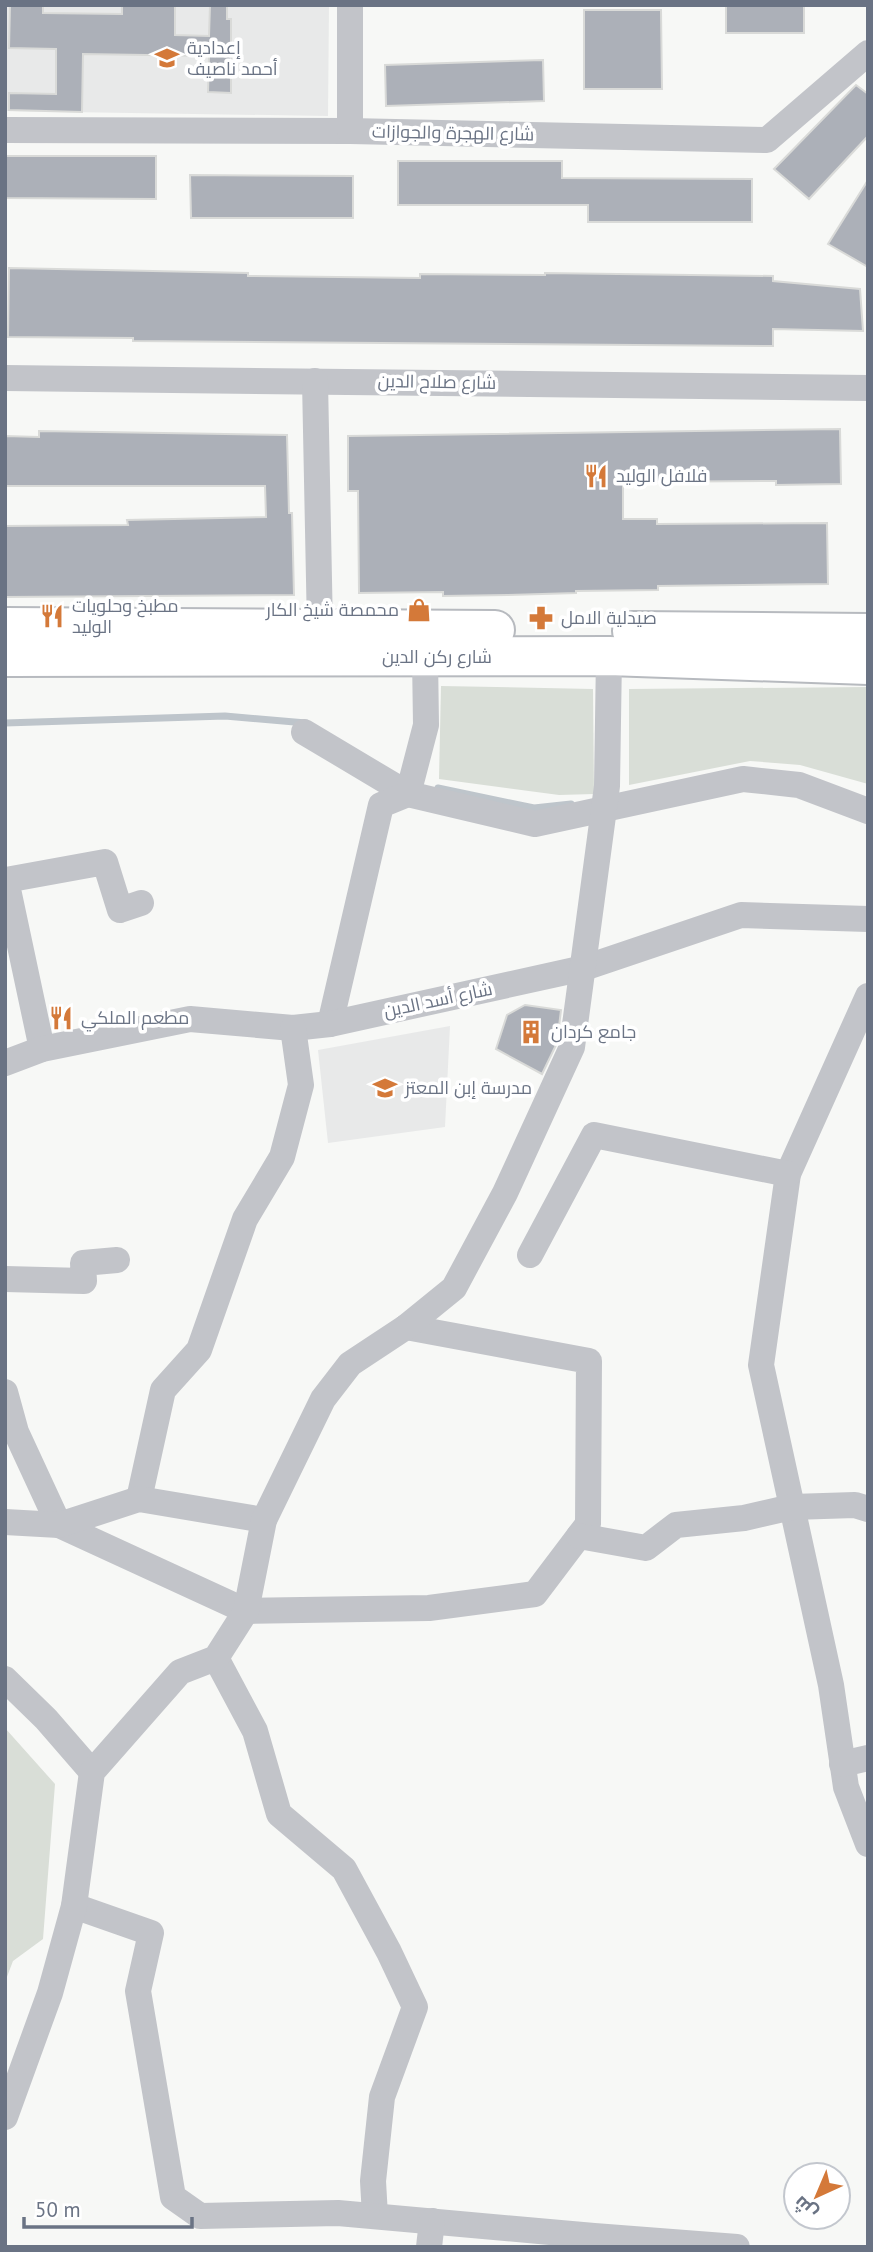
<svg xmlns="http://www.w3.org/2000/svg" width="873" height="2252" font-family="'PT Sans',Cairo,sans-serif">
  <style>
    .built { fill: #e8e9e9 }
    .green { fill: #d9ded7 }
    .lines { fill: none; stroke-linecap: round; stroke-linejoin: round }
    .stream { stroke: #bec5cb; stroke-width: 7 }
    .building { fill: #acb0b8; stroke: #d9dad8; stroke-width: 2 }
    .secondary-casing { stroke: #b7babf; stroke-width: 42 }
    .minor { stroke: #c2c4c9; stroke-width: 26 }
    .secondary { stroke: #fff; stroke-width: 38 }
    .labels { text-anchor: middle; stroke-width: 7; stroke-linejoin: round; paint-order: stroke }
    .poi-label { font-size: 18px; fill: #6a7384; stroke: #fff; text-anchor: start }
    .street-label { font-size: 18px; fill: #6a7384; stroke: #fff }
  </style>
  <rect width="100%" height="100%" fill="#f7f8f6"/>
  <g class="built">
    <polygon points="5,5 329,5 328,116 5,111"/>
    <polygon points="450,1026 445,1127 328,1143 318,1050"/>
  </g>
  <g class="green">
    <polygon points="441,686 593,689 594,794 559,795 439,779"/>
    <polygon points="868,687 868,784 800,765 750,761 629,785 629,689"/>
    <polygon points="5,1728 55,1784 43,1939 13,1961 5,1982"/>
  </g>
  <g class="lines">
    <g class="stream">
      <polyline points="5,723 225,716 306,723"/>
      <polyline points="438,788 534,808 571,804"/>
    </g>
  </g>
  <g class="building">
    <polygon points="10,5 43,5 43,13 122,14 122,5 175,5 175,35 209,36 210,5 227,5 227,19 231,19 231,93 208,92 209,56 83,54 82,112 9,110 9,93 56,94 56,49 9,48"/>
    <rect x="726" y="5" width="78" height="28"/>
    <polygon points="584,10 661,10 662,89 584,89"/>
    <polygon points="543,60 544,101 386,106 385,65"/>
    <polygon points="856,85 868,94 868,136 809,199 774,169"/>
    <polygon points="5,156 156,156 156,199 5,198"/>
    <polygon points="398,161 562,161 562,178 752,179 752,222 588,222 588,205 398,205"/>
    <polygon points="190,175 353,176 353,218 191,218"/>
    <polygon points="868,180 868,267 828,244"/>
    <polygon points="9,268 248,273 248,276 420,278 420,274 545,275 545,273 773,276 773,281 860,289 863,331 773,329 773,346 133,341 133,338 8,337"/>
    <polygon points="840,429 841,484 776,485 776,481 623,482 623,519 657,519 657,524 827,523 828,584 658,586 658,590 576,591 576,593 508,595 443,596 443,592 359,593 358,491 348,491 348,436"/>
    <polygon points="39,431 287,435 289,513 292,513 294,595 5,597 5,526 128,525 127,520 266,517 265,486 5,486 5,436 39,437"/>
    <polygon points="525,1005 561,1010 557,1043 542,1074 496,1049 507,1015"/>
  </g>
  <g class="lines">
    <g class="secondary-casing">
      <g id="secondary">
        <polyline points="5,627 495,630"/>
        <polyline points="632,631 868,633"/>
        <polyline points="5,657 609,656 868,665"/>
      </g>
    </g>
    <g class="minor">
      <polyline points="5,130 350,131 767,140 868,53"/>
      <polyline points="350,131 350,5"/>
      <polyline points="5,378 868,388"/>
      <polyline points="315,381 320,629"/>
      <polyline points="304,732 408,794 535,824 743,779 799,785 868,811"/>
      <polyline points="868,996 788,1174 761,1365 831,1685 846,1787 868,1844"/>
      <polyline points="330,1024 381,805 408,794 426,725 425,657"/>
      <polyline points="42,1049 6,880 105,862 120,910 141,903"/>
      <polyline points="5,1063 42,1049 190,1019 293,1028 330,1024 584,968 741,915 868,919"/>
      <polyline points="530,1255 594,1135 788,1174"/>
      <polyline points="5,1279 84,1281 83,1263 117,1260"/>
      <polyline points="5,1392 16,1432 59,1525 246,1611 429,1608 535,1594 588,1524 589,1361 406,1327"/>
      <polyline points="139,1499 163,1390 199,1350 245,1219 282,1157 301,1085 293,1028"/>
      <polyline points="5,1522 59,1525 139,1499 264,1520"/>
      <polyline points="579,1536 646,1548 676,1525 744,1518 792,1507 855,1505 868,1509"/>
      <polyline points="216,1658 255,1731 279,1814 344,1869 389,1952 415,2007 382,2097 373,2181 375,2216"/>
      <polyline points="5,1679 46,1719 92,1772"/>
      <polyline points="842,1764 868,1758"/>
      <polyline points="74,1906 151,1933 138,1991 173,2197 200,2216 338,2213 594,2236 737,2247"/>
      <polyline points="5,2117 50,1993 74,1906 92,1772 180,1672 216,1658 246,1611 264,1520 323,1399 350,1364 406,1327 454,1288 505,1193 572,1047 607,786 609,656"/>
      <polyline points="429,2247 432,2221"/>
    </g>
    <use href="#secondary" class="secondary"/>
  </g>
  <defs>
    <g id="school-bare" transform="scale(1.89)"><path d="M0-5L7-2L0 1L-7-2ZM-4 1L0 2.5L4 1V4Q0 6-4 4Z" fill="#d47939" stroke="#fff" stroke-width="2.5" paint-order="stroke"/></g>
    <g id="restaurant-bare" transform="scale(1.89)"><path d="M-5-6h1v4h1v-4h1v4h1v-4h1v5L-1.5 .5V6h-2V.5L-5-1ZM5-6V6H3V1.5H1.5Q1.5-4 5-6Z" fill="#d47939" stroke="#fff" stroke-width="2.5" paint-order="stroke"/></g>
    <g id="shop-bare" transform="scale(1.89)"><path d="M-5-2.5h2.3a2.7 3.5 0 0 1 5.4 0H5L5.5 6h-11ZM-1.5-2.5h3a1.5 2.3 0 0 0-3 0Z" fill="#d47939" stroke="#fff" stroke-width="2.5" paint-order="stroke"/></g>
    <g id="pharmacy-bare" transform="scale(1.89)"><path d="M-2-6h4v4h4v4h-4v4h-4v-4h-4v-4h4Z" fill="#d47939" stroke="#fff" stroke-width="2.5" paint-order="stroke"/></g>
    <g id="building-bare" transform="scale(1.89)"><path d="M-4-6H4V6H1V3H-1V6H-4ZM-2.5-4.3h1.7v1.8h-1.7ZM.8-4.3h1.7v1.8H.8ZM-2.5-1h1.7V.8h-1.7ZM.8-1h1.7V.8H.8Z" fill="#d47939" stroke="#fff" stroke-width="2.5" paint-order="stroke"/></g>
  </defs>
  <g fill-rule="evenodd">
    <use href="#school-bare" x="167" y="58"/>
    <use href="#restaurant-bare" x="596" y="476"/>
    <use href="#shop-bare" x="419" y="610"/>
    <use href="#restaurant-bare" x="52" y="616"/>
    <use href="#pharmacy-bare" x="541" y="618"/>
    <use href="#restaurant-bare" x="61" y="1018"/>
    <use href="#building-bare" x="531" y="1032"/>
    <use href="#school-bare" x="385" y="1088"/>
  </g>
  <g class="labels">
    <g class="poi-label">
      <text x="187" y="54">إعدادية<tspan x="187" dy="21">أحمد ناصيف</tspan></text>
      <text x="616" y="482">فلافل الوليد</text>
      <text x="72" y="612">مطبخ وحلويات<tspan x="72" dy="21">الوليد</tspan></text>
      <text x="399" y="616" text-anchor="end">محمصة شيخ الكار</text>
      <text x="561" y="624">صيدلية الامل</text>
      <text x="81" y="1024">مطعم الملكي</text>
      <text x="551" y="1038">جامع كردان</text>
      <text x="405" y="1094">مدرسة إبن المعتز</text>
    </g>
    <g class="street-label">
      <text transform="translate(453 133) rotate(1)" y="6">شارع الهجرة والجوازات</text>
      <text transform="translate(437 382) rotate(1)" y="6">شارع صلاح الدين</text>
      <text x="437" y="663">شارع ركن الدين</text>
      <text transform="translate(438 1000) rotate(-12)" y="6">شارع أسد الدين</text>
    </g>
  </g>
  <rect width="873" height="2252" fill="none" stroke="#6a7384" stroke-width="14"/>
  <g transform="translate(817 2196) rotate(224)"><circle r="33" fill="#ffffff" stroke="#c3c7ce" stroke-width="2"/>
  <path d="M0-5L12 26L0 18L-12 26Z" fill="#d47939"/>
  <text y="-10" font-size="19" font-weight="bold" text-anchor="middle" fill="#6a7384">ش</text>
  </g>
  <path d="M24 2217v10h168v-10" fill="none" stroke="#6a7384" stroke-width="3.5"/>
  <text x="35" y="2217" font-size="21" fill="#6a7384" stroke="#ffffff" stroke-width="5" paint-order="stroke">50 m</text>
</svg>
